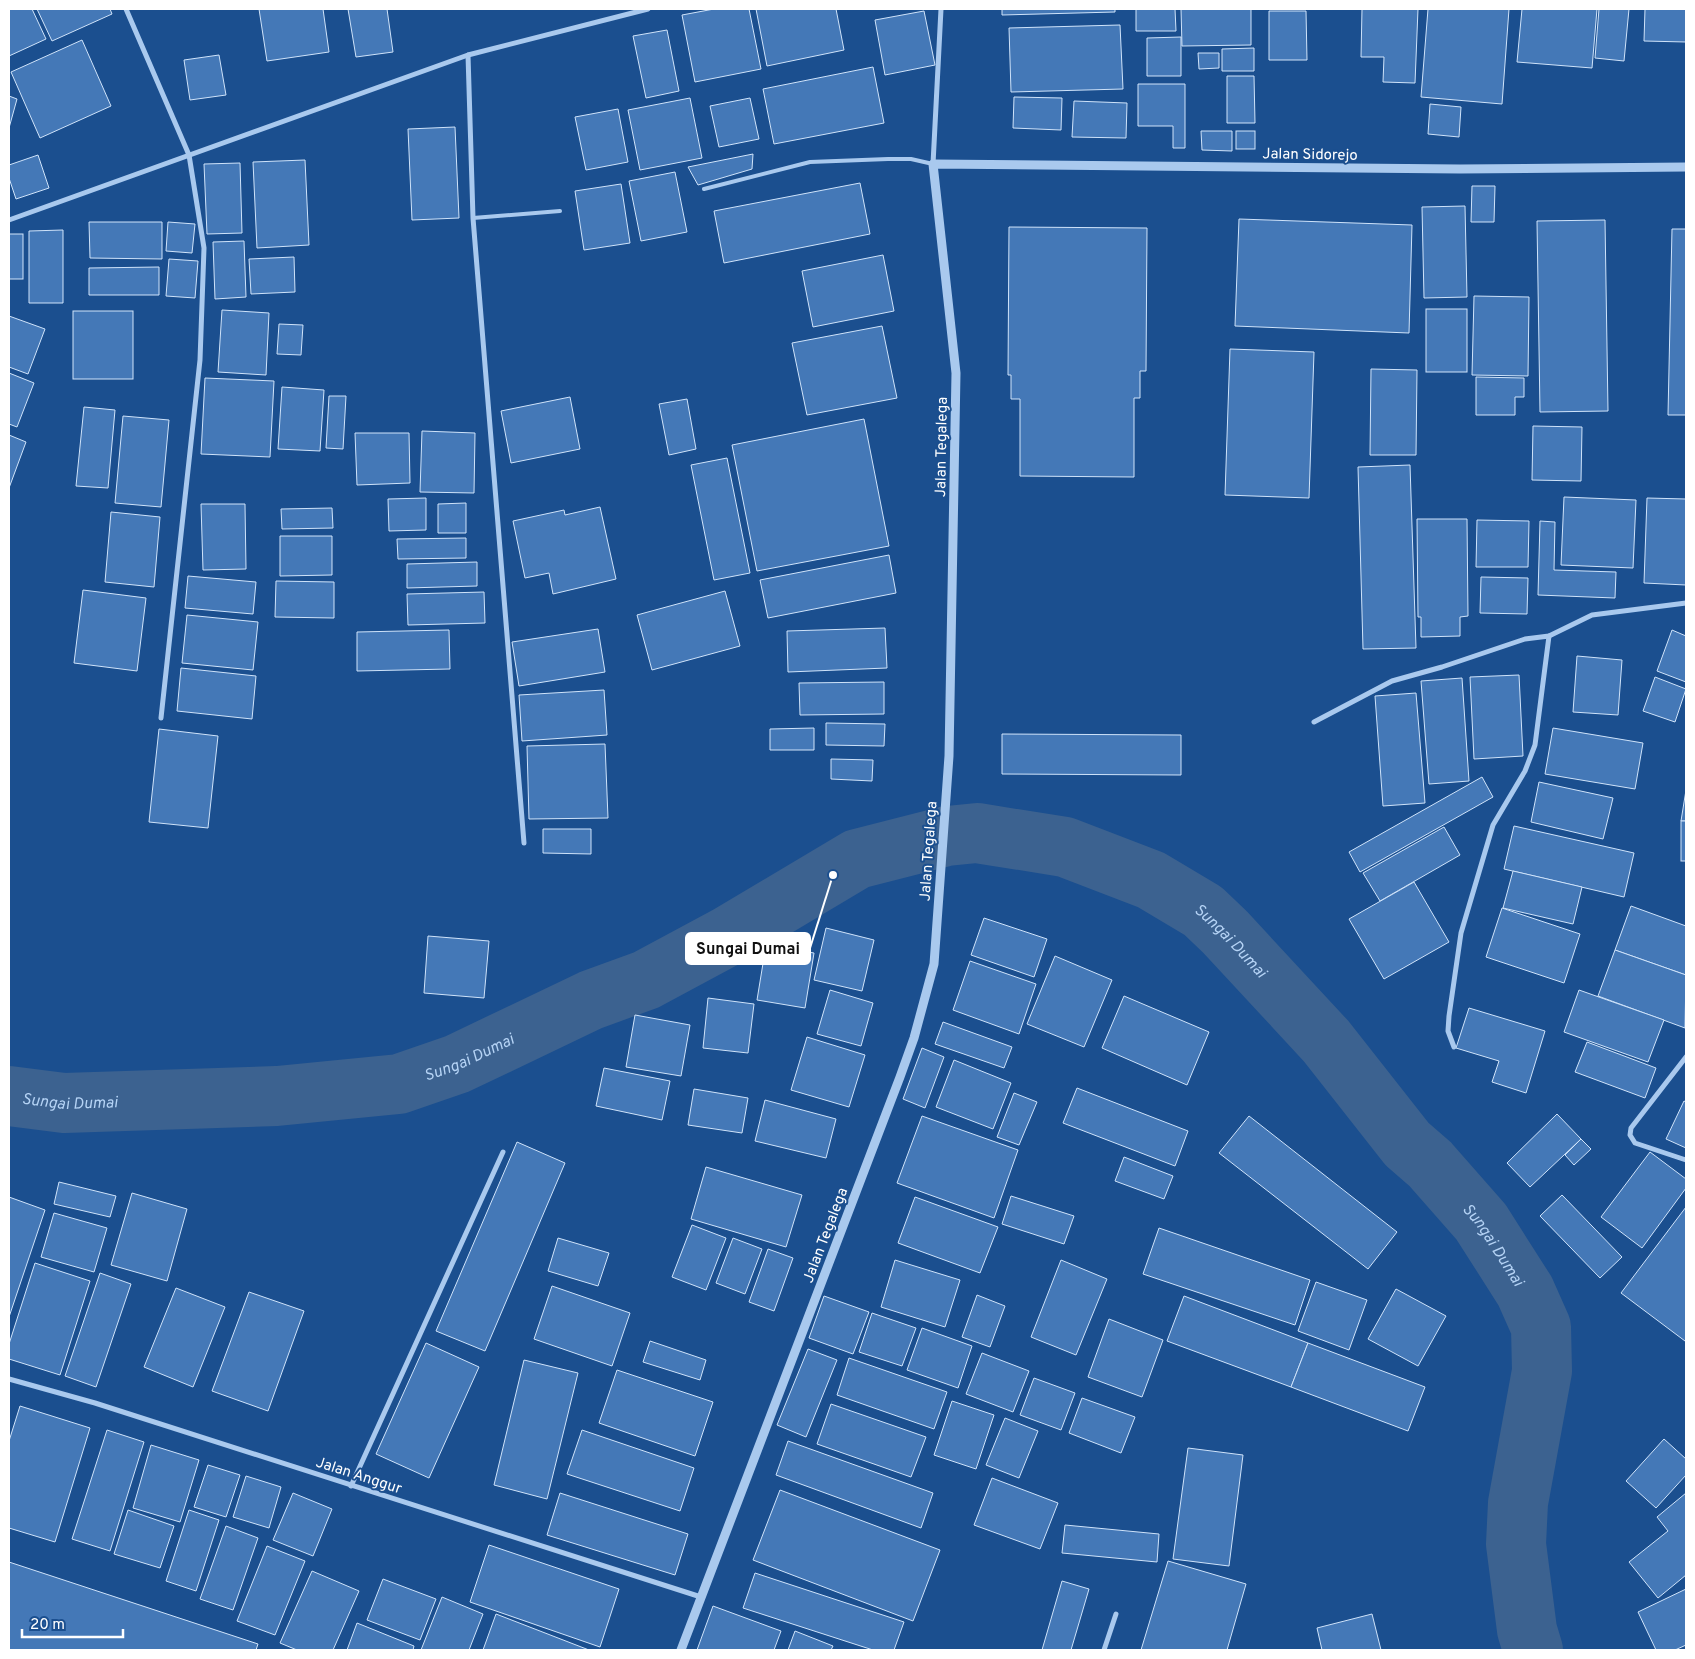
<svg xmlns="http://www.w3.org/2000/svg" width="1695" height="1659" font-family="Overpass,sans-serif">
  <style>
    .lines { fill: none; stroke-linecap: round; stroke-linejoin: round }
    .river { stroke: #3c6290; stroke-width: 60 }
    .building { fill: #4478b7; stroke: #cfe3fa }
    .service { stroke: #a9c9ee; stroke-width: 4 }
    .minor { stroke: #a9c9ee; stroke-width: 5 }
    .tertiary { stroke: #a9c9ee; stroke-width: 9 }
    .labels { text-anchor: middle; stroke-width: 4; stroke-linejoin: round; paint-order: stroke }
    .street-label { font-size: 15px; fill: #fff; stroke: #1b4f8f }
    .water-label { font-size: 16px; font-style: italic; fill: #b5d3f5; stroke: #1b4f8f }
    .leader { fill: none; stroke: #fff; stroke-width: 2 }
    .callout-dot { fill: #fff; stroke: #1b4f8f; stroke-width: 2 }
    .callout { fill: #fff; stroke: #fff; stroke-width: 2 }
    .callout-label { font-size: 16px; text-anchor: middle; font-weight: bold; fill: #111 }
  </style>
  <rect width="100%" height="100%" fill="#1b4f8f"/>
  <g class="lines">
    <path class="river" id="s1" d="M9 1096 64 1103 277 1096 399 1084 457 1064 591 1000 646 980 726 937 857 859 947 836 977 833 1065 847 1151 880 1203 911 1225 932 1326 1041 1407 1144 1430 1164 1481 1222 1525 1291 1541 1327 1542 1371 1518 1503 1516 1544 1527 1630 1533 1650"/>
  </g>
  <g class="building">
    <polygon points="9,9 32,9 46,39 9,56"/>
    <polygon points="37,9 110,9 112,14 52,41"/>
    <polygon points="259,9 323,9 329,52 267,61"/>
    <polygon points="348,9 387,9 393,52 356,57"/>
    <polygon points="714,9 749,9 761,69 695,82 682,15"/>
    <polygon points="756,9 836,9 844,50 767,66"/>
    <polygon points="1002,9 1115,9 1115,12 1002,15"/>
    <polygon points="1136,9 1175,9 1176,31 1136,31"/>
    <polygon points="1181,9 1251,9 1251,45 1182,46"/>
    <polygon points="1362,9 1418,9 1415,83 1383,82 1384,57 1361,57"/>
    <polygon points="1428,9 1509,9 1502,104 1421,97"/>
    <polygon points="1522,9 1597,9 1592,68 1517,62"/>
    <polygon points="1599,9 1629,9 1624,61 1595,58"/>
    <polygon points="1645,9 1686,9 1686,42 1644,41"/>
    <polygon points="924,11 935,65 885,75 875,20"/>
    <polygon points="1269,11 1306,11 1307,60 1269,60"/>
    <polygon points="1120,25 1123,89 1011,92 1009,28"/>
    <polygon points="667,30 679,91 646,98 633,36"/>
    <polygon points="1181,37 1181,76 1147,76 1147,38"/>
    <polygon points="82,40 111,106 40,138 11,72"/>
    <polygon points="1254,48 1254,71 1222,71 1222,49"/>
    <polygon points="1198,53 1219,53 1219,68 1199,69"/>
    <polygon points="219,55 226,95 190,100 184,60"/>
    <polygon points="873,67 884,123 774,144 763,89"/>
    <polygon points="1227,76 1254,76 1255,123 1227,123"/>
    <polygon points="1138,84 1185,84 1185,148 1173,148 1173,126 1138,126"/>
    <polygon points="9,96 17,99 9,128"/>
    <polygon points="1014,97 1062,98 1061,130 1013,128"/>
    <polygon points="690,98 702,158 640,170 628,110"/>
    <polygon points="750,98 759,139 719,147 710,106"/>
    <polygon points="1074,101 1127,103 1126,138 1072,137"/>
    <polygon points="1430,104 1461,107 1459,137 1428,134"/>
    <polygon points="618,109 628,162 586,170 575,117"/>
    <polygon points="455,127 459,218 412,220 408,129"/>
    <polygon points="1201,131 1232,131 1232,151 1202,150"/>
    <rect x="1236" y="131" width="19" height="18"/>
    <polygon points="753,154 752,169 698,185 688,167"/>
    <polygon points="38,155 49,188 16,199 9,178 9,165"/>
    <polygon points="305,160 309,245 257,248 253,162"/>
    <polygon points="240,163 242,233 207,234 204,164"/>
    <polygon points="675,172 687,232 641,241 629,181"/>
    <polygon points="860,183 870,234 724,263 714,211"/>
    <polygon points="621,184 630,243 584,250 575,191"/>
    <polygon points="1472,186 1495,186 1494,222 1471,222"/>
    <polygon points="1465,206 1467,297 1424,298 1422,207"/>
    <polygon points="1239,219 1412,225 1409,333 1235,326"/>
    <polygon points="1605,220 1608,411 1540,412 1537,221"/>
    <polygon points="89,222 162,222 162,259 90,258"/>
    <polygon points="168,222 195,224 192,253 166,251"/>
    <polygon points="1009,227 1147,228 1146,371 1140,371 1140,398 1134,398 1134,477 1020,476 1020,399 1011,399 1011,375 1008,375"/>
    <polygon points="1672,229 1686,229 1686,415 1668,415"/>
    <polygon points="63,230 63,303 29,303 29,231"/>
    <rect x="9" y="234" width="14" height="45"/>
    <polygon points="244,241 246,297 215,299 213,242"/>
    <polygon points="883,255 894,311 813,327 802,271"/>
    <polygon points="294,257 295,292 251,294 249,259"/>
    <polygon points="169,259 198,261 195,298 166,296"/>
    <polygon points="159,267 159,295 89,295 89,268"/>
    <polygon points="1474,296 1529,297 1528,376 1472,375"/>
    <rect x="1426" y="309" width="41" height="63"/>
    <polygon points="222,310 269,313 266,375 218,372"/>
    <rect x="73" y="311" width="60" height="68"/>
    <polygon points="9,316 45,329 28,374 9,367"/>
    <polygon points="279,324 303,325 301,355 277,354"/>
    <polygon points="882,326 897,398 807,415 792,343"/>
    <polygon points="1230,349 1314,352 1309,498 1225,495"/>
    <polygon points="1371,369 1417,370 1416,455 1370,455"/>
    <polygon points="9,373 34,383 17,427 9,424"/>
    <polygon points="1476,377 1524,378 1524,397 1515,397 1515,415 1476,415"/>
    <polygon points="205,378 274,381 270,457 201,454"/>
    <polygon points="282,387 324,390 320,451 278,449"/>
    <polygon points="329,396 346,396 343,449 326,448"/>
    <polygon points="570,397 580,449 511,463 501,411"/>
    <polygon points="687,399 696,449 669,455 659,404"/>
    <polygon points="84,407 115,410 108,488 76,486"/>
    <polygon points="123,416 169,420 161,507 115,503"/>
    <polygon points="864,419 889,546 757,571 732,445"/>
    <polygon points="1533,426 1582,427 1581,481 1532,480"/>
    <polygon points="422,431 475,433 474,493 420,492"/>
    <polygon points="355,433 409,433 410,483 357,485"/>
    <polygon points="9,435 26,442 9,488"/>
    <polygon points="727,458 750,573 714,580 691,465"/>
    <polygon points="1410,465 1416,648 1363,649 1358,467"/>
    <polygon points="1564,497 1636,500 1633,568 1561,565"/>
    <polygon points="426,498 426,530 389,531 388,499"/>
    <polygon points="1647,498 1686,499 1686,585 1644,583"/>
    <polygon points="466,503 466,533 438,533 438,504"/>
    <polygon points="201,504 245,504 246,569 203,570"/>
    <polygon points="600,507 616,579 553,594 549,573 525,578 513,521 564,510 565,515"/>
    <polygon points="332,508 333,528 282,529 281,509"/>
    <polygon points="111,512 160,517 154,587 105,582"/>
    <polygon points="1417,519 1467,519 1468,616 1460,617 1460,636 1421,637 1421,617 1418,617"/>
    <polygon points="1477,520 1529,521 1528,567 1476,567"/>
    <polygon points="1540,521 1555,522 1554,570 1616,572 1615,598 1538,595"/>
    <polygon points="280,536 332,536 332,575 280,576"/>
    <polygon points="466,538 466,558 398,559 397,539"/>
    <polygon points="889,555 896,593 768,618 760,580"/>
    <polygon points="477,562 477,586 407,588 407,564"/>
    <polygon points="188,576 256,582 253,614 185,608"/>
    <polygon points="1481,577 1528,578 1527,614 1480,613"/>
    <polygon points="276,581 334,582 334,618 275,617"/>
    <polygon points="83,590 146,598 137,671 74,663"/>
    <polygon points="725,591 740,646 652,670 637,615"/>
    <polygon points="484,592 485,623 408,625 407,594"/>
    <polygon points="187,615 258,622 253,670 182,663"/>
    <polygon points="885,628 887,668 788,672 787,631"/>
    <polygon points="598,629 605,672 519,686 512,642"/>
    <polygon points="449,630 450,669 357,671 357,632"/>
    <polygon points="1672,630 1686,636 1686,682 1657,671"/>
    <polygon points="1577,656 1622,660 1618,715 1573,712"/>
    <polygon points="181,668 256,676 252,719 177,711"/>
    <polygon points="1519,675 1523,756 1474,759 1470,677"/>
    <polygon points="1655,677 1686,689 1675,722 1643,711"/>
    <polygon points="1462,678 1469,781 1429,784 1421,681"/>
    <polygon points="884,682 884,714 800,715 799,683"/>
    <polygon points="604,690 607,735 522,741 519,695"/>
    <polygon points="1416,693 1425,803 1383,806 1375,696"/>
    <polygon points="826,723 885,724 884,746 826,745"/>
    <polygon points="814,728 814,750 770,750 770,729"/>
    <polygon points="1553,728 1643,743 1635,789 1545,774"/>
    <polygon points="159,729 218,736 208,828 149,822"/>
    <polygon points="1002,734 1181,735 1181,775 1002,774"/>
    <polygon points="605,744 608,818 529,819 527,746"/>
    <polygon points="831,759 873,760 872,781 831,779"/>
    <polygon points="1482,777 1493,797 1360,872 1349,852"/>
    <polygon points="1539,782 1613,798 1603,839 1531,822"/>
    <polygon points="1686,790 1686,821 1681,821"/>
    <rect x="1681" y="821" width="5" height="40"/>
    <polygon points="1514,826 1634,853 1624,897 1504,869"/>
    <polygon points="1444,827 1460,855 1380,901 1363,873"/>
    <polygon points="543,829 591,829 591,854 543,853"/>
    <polygon points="1513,871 1582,887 1573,924 1503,908"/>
    <polygon points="1414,882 1449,942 1384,979 1349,919"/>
    <polygon points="1631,906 1686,926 1686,975 1615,950"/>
    <polygon points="1502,908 1580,934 1564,983 1486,957"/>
    <polygon points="984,918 1047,939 1034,977 971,955"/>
    <polygon points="826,928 874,940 862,991 814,980"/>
    <polygon points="428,936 489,941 484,998 424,993"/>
    <polygon points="766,945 814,953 805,1008 757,1000"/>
    <polygon points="1615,950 1686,975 1685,1028 1598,996"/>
    <polygon points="1055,956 1112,980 1084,1047 1027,1024"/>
    <polygon points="970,961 1036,984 1019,1034 953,1010"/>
    <polygon points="830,990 873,1003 861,1046 817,1034"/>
    <polygon points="1579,990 1664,1020 1648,1062 1564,1032"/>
    <polygon points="1124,996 1209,1032 1187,1085 1102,1048"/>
    <polygon points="708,998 754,1004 748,1053 703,1048"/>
    <polygon points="1469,1008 1545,1031 1526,1093 1492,1082 1499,1061 1456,1048"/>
    <polygon points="635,1015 690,1025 681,1076 626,1067"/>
    <polygon points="943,1022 1012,1047 1004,1068 935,1044"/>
    <polygon points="807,1037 865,1055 849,1107 791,1090"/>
    <polygon points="1587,1042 1656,1068 1645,1098 1575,1072"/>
    <polygon points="922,1048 944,1057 925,1108 903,1099"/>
    <polygon points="954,1060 1011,1083 993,1129 936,1107"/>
    <polygon points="604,1068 670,1081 662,1120 596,1106"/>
    <polygon points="1077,1088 1188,1131 1175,1166 1063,1123"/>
    <polygon points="694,1089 748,1098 742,1133 688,1125"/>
    <polygon points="1014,1093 1037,1102 1019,1145 997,1137"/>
    <polygon points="765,1100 836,1119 826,1158 755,1141"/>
    <polygon points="1684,1101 1686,1102 1686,1148 1666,1139"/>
    <polygon points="1557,1114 1581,1139 1530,1187 1507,1163"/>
    <polygon points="922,1116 1018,1150 994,1218 897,1183"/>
    <polygon points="1249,1116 1397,1232 1368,1269 1219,1153"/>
    <polygon points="1581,1139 1591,1149 1574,1165 1565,1155"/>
    <polygon points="517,1142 565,1163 485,1351 436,1331"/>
    <polygon points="1650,1152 1686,1179 1686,1188 1642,1248 1601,1217"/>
    <polygon points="1124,1157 1173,1176 1164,1199 1115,1181"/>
    <polygon points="706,1167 802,1195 786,1247 691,1219"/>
    <polygon points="59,1182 116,1196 110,1217 54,1204"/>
    <polygon points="132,1193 187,1209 167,1281 111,1265"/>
    <polygon points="1562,1195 1622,1257 1600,1278 1540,1216"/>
    <polygon points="1011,1196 1074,1216 1064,1244 1002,1224"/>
    <polygon points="9,1197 45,1210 9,1317"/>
    <polygon points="915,1197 998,1227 980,1273 898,1243"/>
    <polygon points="1686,1207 1686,1339 1685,1341 1621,1293"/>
    <polygon points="54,1213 107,1228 94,1272 41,1257"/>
    <polygon points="692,1225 726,1238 706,1290 672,1277"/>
    <polygon points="1159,1228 1310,1280 1295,1325 1143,1274"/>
    <polygon points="558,1238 609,1253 598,1286 548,1271"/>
    <polygon points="733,1238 762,1249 745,1294 716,1283"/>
    <polygon points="768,1249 793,1258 774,1311 749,1302"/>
    <polygon points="895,1260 960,1280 945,1327 881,1307"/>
    <polygon points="1061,1260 1107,1279 1076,1355 1031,1337"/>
    <polygon points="35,1263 90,1281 60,1375 9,1359 9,1344"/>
    <polygon points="100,1273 131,1284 96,1387 65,1376"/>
    <polygon points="1316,1282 1367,1300 1349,1350 1298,1331"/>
    <polygon points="552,1286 630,1313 612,1366 534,1339"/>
    <polygon points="176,1288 225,1307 193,1387 144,1367"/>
    <polygon points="1396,1289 1446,1316 1418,1366 1368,1339"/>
    <polygon points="249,1292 304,1311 268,1411 212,1391"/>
    <polygon points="977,1295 1005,1306 990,1347 962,1337"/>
    <polygon points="824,1296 869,1312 853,1354 809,1338"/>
    <polygon points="1184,1296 1308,1343 1291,1387 1167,1341"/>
    <polygon points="872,1313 916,1328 902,1366 859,1352"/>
    <polygon points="1109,1319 1163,1340 1142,1397 1088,1377"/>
    <polygon points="922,1328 972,1346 958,1388 907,1370"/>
    <polygon points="650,1341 706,1360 700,1380 643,1362"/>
    <polygon points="426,1343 479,1367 429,1478 376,1454"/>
    <polygon points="1308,1343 1425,1387 1408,1431 1291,1387"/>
    <polygon points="808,1349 837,1360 806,1437 777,1425"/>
    <polygon points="982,1353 1029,1371 1013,1412 966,1394"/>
    <polygon points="849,1358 947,1392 934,1429 837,1395"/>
    <polygon points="524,1360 578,1373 547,1499 494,1485"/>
    <polygon points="617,1370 713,1402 695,1456 599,1423"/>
    <polygon points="1034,1378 1075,1393 1061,1430 1020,1415"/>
    <polygon points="1082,1398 1135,1417 1121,1453 1069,1433"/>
    <polygon points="952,1401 994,1415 976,1469 934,1455"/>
    <polygon points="831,1404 926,1437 911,1477 817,1444"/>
    <polygon points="20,1406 90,1428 55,1542 9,1528 9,1441"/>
    <polygon points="1005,1418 1038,1431 1019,1478 986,1465"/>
    <polygon points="107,1430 144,1442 110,1551 72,1539"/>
    <polygon points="582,1430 694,1468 680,1511 567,1474"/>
    <polygon points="1664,1439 1686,1459 1686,1475 1656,1508 1626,1481"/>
    <polygon points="788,1441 933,1493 921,1528 776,1475"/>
    <polygon points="151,1445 199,1460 180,1522 133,1508"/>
    <polygon points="1188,1448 1243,1455 1229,1566 1173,1559"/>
    <polygon points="208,1465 240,1475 226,1517 194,1507"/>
    <polygon points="246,1476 281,1487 269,1528 233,1517"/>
    <polygon points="992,1478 1058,1503 1040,1549 974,1525"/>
    <polygon points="780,1490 940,1550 913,1621 753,1560"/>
    <polygon points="293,1493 332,1509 313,1556 273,1540"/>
    <polygon points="560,1493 688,1534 675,1575 547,1535"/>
    <polygon points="1686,1493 1686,1575 1658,1598 1629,1562 1668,1531 1657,1517"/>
    <polygon points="128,1510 174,1526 160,1568 114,1554"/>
    <polygon points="189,1510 219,1520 196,1591 166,1581"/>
    <polygon points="1065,1525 1159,1534 1157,1562 1062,1553"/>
    <polygon points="226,1526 258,1538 233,1610 200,1599"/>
    <polygon points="489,1545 619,1589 600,1647 470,1602"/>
    <polygon points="267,1546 305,1561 275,1635 237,1621"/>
    <polygon points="1168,1561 1246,1584 1227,1650 1141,1650"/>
    <polygon points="9,1562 258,1644 256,1650 9,1650"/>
    <polygon points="312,1571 359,1591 333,1650 297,1650 280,1643"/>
    <polygon points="755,1573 904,1622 894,1650 873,1650 743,1608"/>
    <polygon points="383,1579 436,1599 420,1640 367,1620"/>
    <polygon points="1062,1581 1089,1589 1071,1650 1042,1650"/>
    <polygon points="1686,1589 1686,1645 1675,1650 1656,1650 1638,1612"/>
    <polygon points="442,1597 483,1614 469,1650 421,1650"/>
    <polygon points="713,1606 781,1631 774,1650 697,1650"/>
    <polygon points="496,1614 589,1650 483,1650"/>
    <polygon points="1372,1614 1381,1650 1322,1650 1317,1628"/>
    <polygon points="357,1623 414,1646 413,1650 347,1650"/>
    <polygon points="795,1631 833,1646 831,1650 788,1650"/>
  </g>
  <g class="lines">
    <g class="service">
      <polyline points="704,189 810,162 888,159 911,159 933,164"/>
      <polyline points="473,218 560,211"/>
    </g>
    <g class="minor">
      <polyline points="126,9 189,155 204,248 200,360 161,718"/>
      <polyline points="468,55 473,218 524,843"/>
      <polyline points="933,164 941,9"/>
      <polyline points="9,220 468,55 648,9"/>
      <polyline points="1314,722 1392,681 1442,667 1525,639 1549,636 1592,615 1686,603"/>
      <polyline points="1454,1047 1448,1031 1449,1016 1461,933 1493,825 1525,771 1535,745 1549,636"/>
      <polyline points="1686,1057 1631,1128 1630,1135 1635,1143 1686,1160"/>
      <polyline points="9,1379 95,1403 701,1597"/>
      <polyline points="351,1486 503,1152"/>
      <polyline points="1104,1650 1116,1614"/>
    </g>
    <polyline class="tertiary" points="681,1650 900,1077 914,1038 934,964 949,756 956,373 933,164 1460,169 1686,167"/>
  </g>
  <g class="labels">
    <g class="street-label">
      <text transform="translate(1310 154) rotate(1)" y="5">Jalan Sidorejo</text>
      <text transform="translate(941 447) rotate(-89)" y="5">Jalan Tegalega</text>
      <text transform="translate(928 851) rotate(-86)" y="5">Jalan Tegalega</text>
      <text transform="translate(825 1235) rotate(-69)" y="5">Jalan Tegalega</text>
      <text transform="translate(359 1475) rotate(18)" y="5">Jalan Anggur</text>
    </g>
    <g class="water-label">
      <text dy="6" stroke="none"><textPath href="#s1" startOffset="1308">Sungai Dumai</textPath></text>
      <text dy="6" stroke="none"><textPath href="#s1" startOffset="466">Sungai Dumai</textPath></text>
      <text dy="6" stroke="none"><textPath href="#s1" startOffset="61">Sungai Dumai</textPath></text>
      <text dy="6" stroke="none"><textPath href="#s1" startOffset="1711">Sungai Dumai</textPath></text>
    </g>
  </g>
  <path class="leader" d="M833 875L810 948"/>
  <circle class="callout-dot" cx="833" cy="875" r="5"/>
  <rect class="callout" x="686" y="933" width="124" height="31" rx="5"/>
  <g class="callout-label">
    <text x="748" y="954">Sungai Dumai</text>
  </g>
  <rect width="1695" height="1659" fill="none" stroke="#ffffff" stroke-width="20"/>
  <path d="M22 1629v8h101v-8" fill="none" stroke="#ffffff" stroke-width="2.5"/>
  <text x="30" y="1629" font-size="15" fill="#ffffff" stroke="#1b4f8f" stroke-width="4" paint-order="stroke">20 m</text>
</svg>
